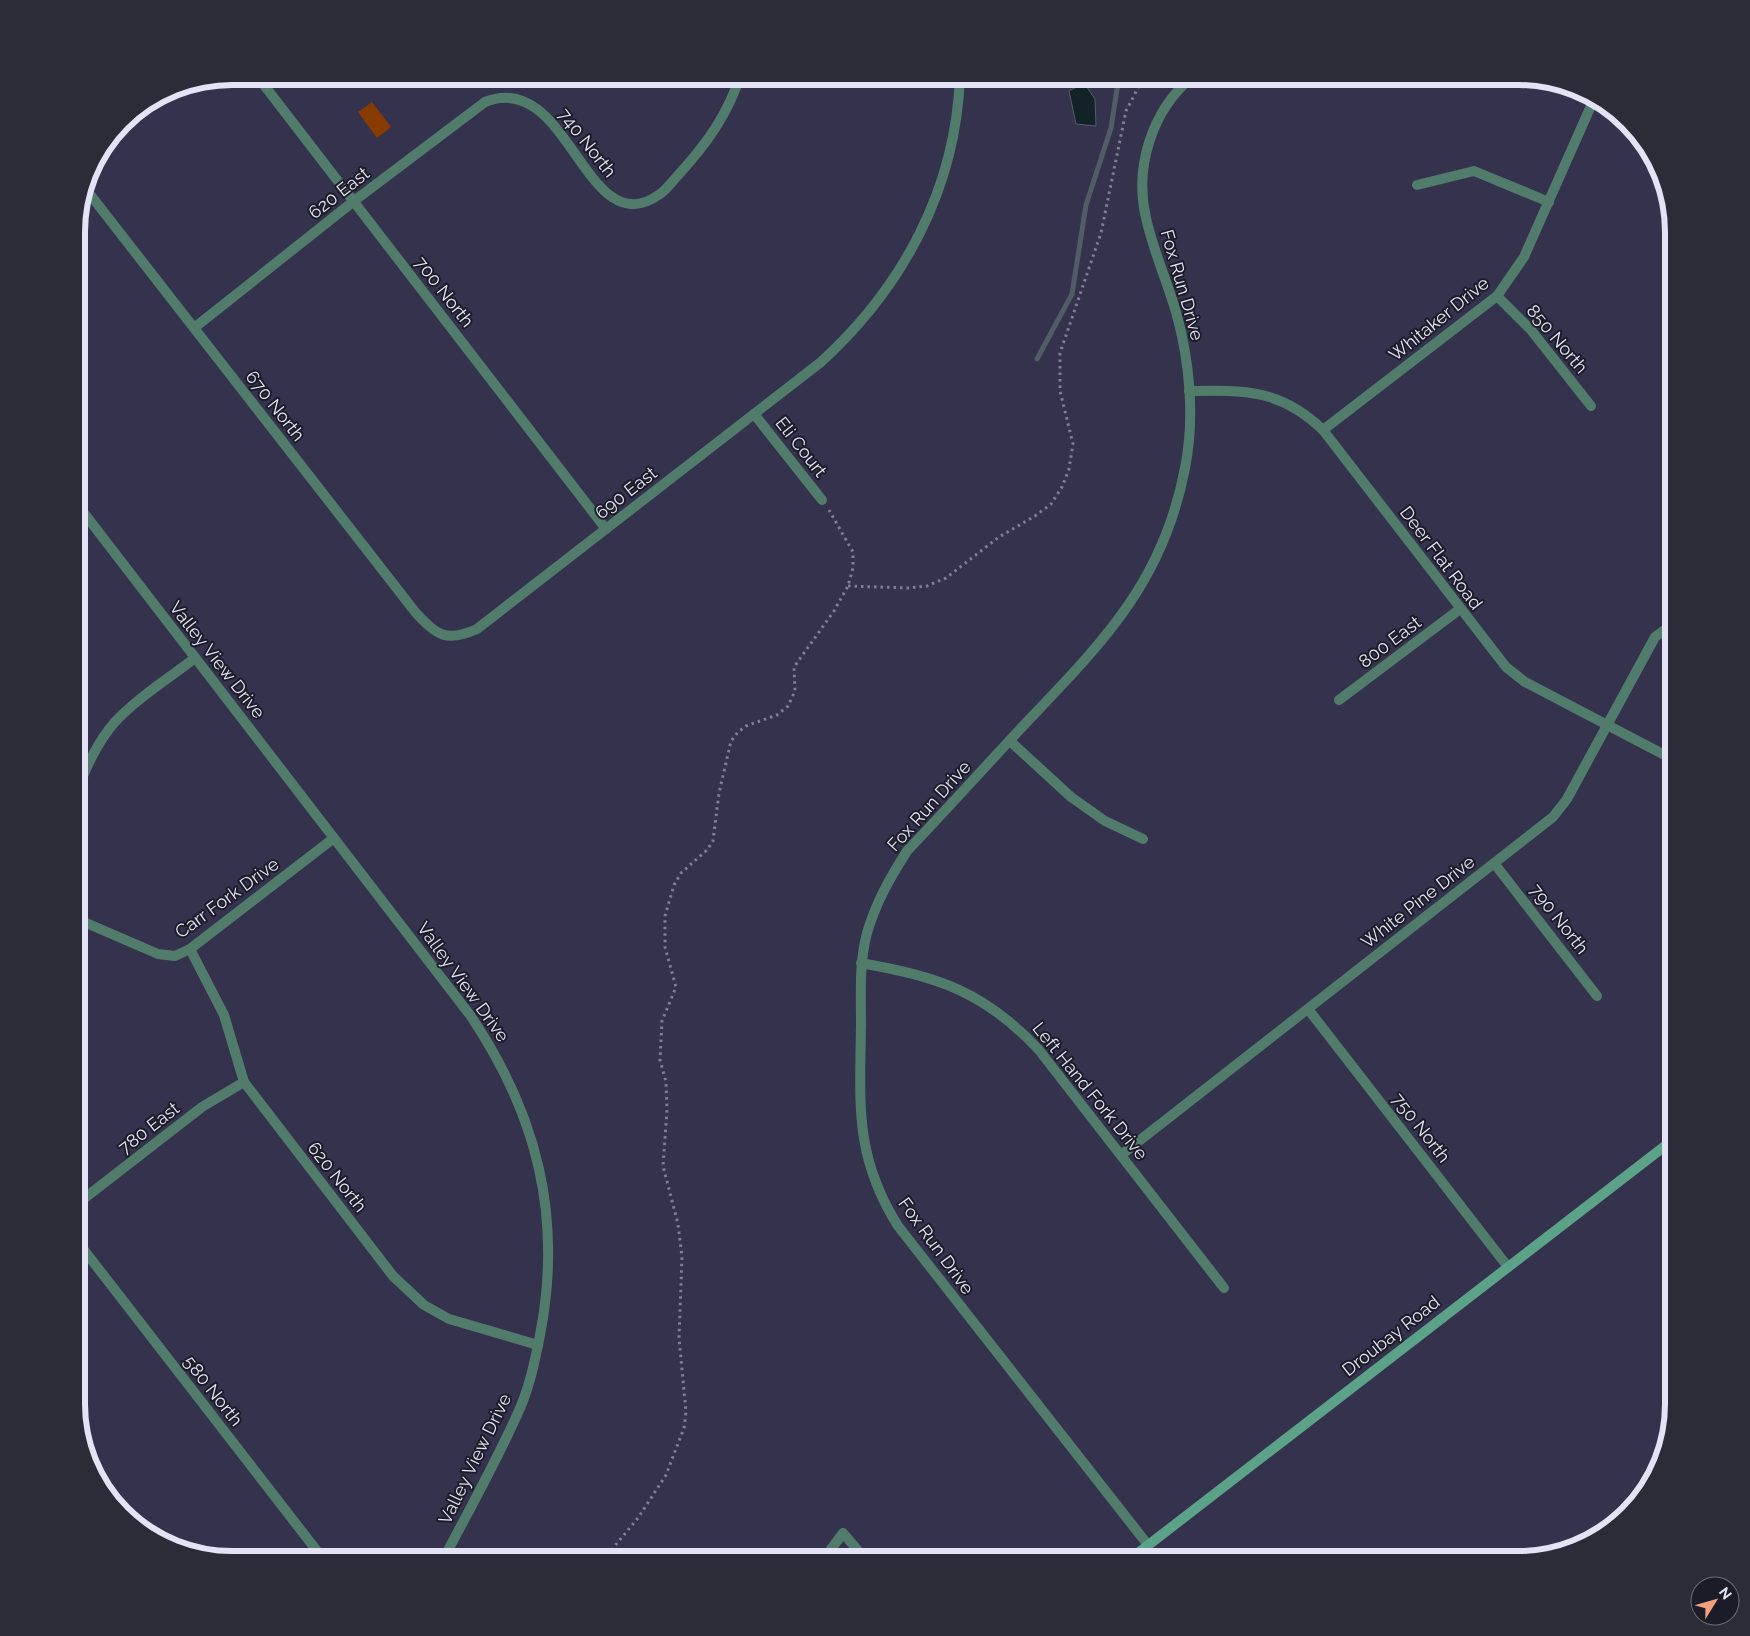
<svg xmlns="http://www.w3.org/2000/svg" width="1750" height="1636" font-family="Raleway,sans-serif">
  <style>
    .water { fill: #122328; stroke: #515d66 }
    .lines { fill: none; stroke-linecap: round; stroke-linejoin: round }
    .stream { stroke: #515d66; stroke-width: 5 }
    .building { fill: #873b00 }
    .path { stroke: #7f7e95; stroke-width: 3; stroke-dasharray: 2.5 4; stroke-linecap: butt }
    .street { stroke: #517c6b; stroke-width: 10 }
    .secondary { stroke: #5ca289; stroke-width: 10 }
    .labels { text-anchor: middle; stroke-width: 4; stroke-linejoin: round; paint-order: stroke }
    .street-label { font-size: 18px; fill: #e3e3f5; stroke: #1c1c28 }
    .rim { fill: none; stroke: #e3e3f5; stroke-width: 6 }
  </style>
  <rect width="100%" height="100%" fill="#34324d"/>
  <polygon class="water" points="1084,83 1095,99 1096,126 1076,124 1069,91"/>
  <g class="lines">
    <polyline class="stream" points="1037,359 1072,294 1086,205 1111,128 1119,76"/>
  </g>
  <polygon class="building" points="372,102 391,127 377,138 358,112"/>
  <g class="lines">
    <g class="path">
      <polyline points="848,586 909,588 927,586 946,578 999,537 1035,516 1051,504 1062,487 1069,469 1073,444 1060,391 1060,353 1101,233 1126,111 1140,84 1140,76"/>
      <polyline points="603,1560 638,1518 666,1475 684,1428 686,1412 679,1338 682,1257 678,1224 663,1166 667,1110 666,1082 660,1060 662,1021 676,987 665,947 665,916 674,885 681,873 707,850 713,841 719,793 731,741 738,732 746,726 777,715 788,706 795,691 794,667 834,611 848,586 853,568 853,552 829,510"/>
    </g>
    <g class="street">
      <polyline points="257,76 606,529"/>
      <polyline points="1417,185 1474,171 1549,202"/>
      <path d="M85 188 416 613C437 635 446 643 477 629L821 362C903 287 956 189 960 76"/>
      <polyline points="1497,296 1531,330 1591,406"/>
      <path d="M194 328 354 201 485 102C570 68 585 248 660 194 668 188 674 179 681 172 707 143 728 114 740 76"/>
      <path d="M1189 391C1244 390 1281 389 1323 430L1506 667 1525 682 1674 760"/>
      <polyline points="754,414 822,500"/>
      <polyline points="1323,430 1497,296 1524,257 1594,99"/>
      <path d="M77 504 470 1015C537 1114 563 1217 540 1335 535 1361 529 1390 517 1415 495 1464 468 1512 443 1560"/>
      <polyline points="1339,700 1460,609"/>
      <polyline points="1010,741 1071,797 1105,821 1143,839"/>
      <path d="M77 790C87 766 97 743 114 723 137 698 168 679 195 658"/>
      <polyline points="1494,863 1597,996"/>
      <polyline points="77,919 158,954 175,956 190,949 334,838"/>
      <polyline points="190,949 224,1015 244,1082 393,1276 424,1305 449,1319 538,1345"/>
      <path d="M861 963C938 977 984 991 1039 1050L1224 1288"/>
      <polyline points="1308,1009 1508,1267"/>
      <polyline points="1121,1155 1553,817 1567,799 1655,637 1674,623"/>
      <polyline points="77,1204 202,1107 244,1082"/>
      <polyline points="77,1241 324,1560"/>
      <path d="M1148 1545 898 1226C854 1156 860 1104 861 1024 861 994 859 963 867 933 876 902 890 878 907 851 946 810 984 768 1023 726 1101 644 1163 584 1185 468 1195 418 1190 362 1176 312 1167 281 1153 250 1146 218 1134 167 1152 110 1193 76"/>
      <polyline points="823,1560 843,1533 866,1560"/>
    </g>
    <polyline class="secondary" points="1129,1560 1674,1139"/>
  </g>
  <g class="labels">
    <g class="street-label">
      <text transform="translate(587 143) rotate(52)" y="6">740 North</text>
      <text transform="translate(339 193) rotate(-38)" y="6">620 East</text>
      <text transform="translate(1182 285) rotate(74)" y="6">Fox Run Drive</text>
      <text transform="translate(444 292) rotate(52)" y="6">700 North</text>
      <text transform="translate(1439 319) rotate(-39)" y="6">Whitaker Drive</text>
      <text transform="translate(1557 339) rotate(50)" y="6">850 North</text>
      <text transform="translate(275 406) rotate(52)" y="6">670 North</text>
      <text transform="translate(801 447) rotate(52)" y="6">Eli Court</text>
      <text transform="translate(626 493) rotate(-38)" y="6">690 East</text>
      <text transform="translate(1441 558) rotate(53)" y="6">Deer Flat Road</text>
      <text transform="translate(1390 642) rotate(-37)" y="6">800 East</text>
      <text transform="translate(217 660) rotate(52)" y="6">Valley View Drive</text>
      <text transform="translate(929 806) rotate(-48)" y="6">Fox Run Drive</text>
      <text transform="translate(227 898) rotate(-36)" y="6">Carr Fork Drive</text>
      <text transform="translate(1418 902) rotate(-38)" y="6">White Pine Drive</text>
      <text transform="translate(1559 919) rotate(52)" y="6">790 North</text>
      <text transform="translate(463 982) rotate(54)" y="6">Valley View Drive</text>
      <text transform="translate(1090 1091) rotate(51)" y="6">Left Hand Fork Drive</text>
      <text transform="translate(149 1128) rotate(-38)" y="6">780 East</text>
      <text transform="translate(1421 1128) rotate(52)" y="6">750 North</text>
      <text transform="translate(337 1177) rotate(52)" y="6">620 North</text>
      <text transform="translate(936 1246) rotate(54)" y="6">Fox Run Drive</text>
      <text transform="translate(1391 1336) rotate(-38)" y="6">Droubay Road</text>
      <text transform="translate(213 1391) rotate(52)" y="6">580 North</text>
      <text transform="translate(475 1459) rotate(-64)" y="6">Valley View Drive</text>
    </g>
  </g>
  <path d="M0 0H1750V1636H0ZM232 85H1518A147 147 0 0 1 1665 232V1404A147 147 0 0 1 1518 1551H232A147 147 0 0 1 85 1404V232A147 147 0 0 1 232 85Z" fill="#2c2c38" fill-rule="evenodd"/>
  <path class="rim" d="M232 85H1518A147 147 0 0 1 1665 232V1404A147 147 0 0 1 1518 1551H232A147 147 0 0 1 85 1404V232A147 147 0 0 1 232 85Z"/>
  <g transform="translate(1715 1601) rotate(53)"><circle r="24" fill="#1c1c28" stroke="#6c6c7a"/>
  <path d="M0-4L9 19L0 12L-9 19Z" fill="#f1a17d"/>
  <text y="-8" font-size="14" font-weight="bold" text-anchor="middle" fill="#e3e3f5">N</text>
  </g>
</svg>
